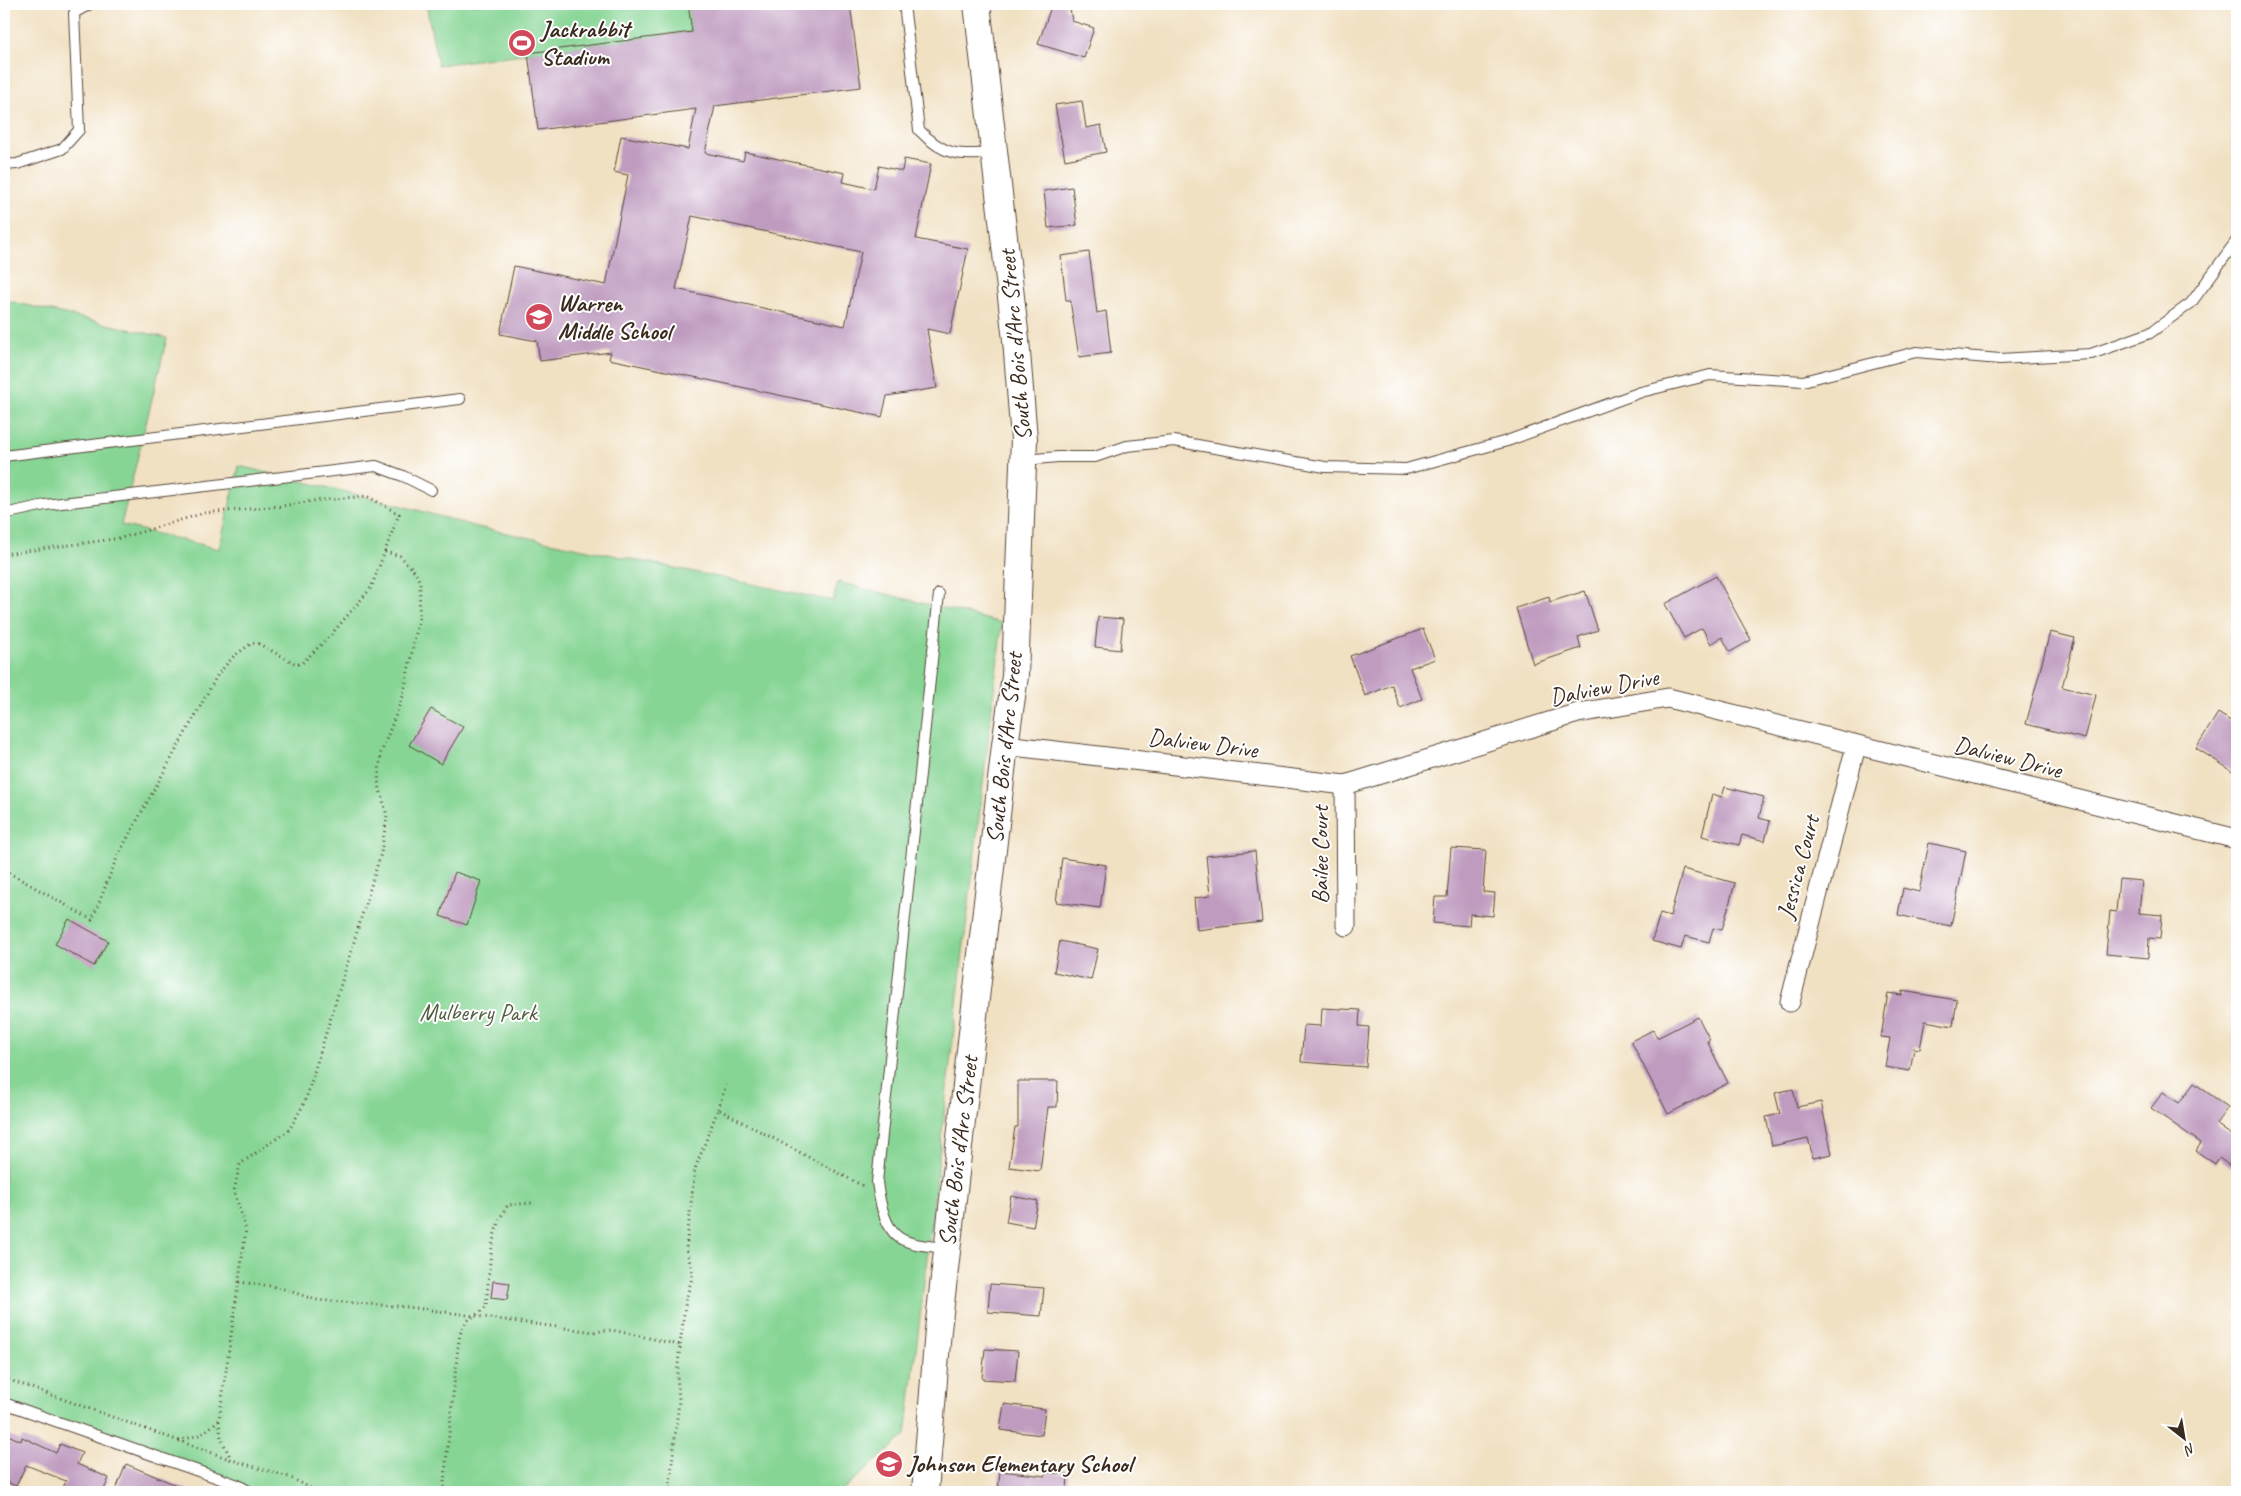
<svg xmlns="http://www.w3.org/2000/svg" width="2241" height="1496" font-family="Caveat,sans-serif">
  <style>
    .green { fill: #87d595; stroke: #61805a }
    .building { fill: #bf9bc0; fill-rule: evenodd }
    .lines { fill: none; stroke-linecap: round; stroke-linejoin: round }
    .service-casing { stroke: #564537; stroke-width: 12 }
    .minor-casing { stroke: #564537; stroke-width: 21 }
    .secondary-casing { stroke: #564537; stroke-width: 28 }
    .path { stroke: #564537; stroke-width: 3; stroke-dasharray: 1 4; stroke-linecap: butt }
    .service { stroke: #fff; stroke-width: 10 }
    .minor { stroke: #fff; stroke-width: 19 }
    .secondary { stroke: #fff; stroke-width: 26 }
    .labels { text-anchor: middle; stroke-width: 4; stroke-linejoin: round; paint-order: stroke }
    .poi-label { font-size: 24px; font-weight: bold; fill: #3b2a1e; stroke: #fff; text-anchor: start }
    .street-label { font-size: 24px; fill: #3b2a1e; stroke: #fff }
    .park-label { font-size: 24px; fill: #525d42; stroke: #fff }
  </style>
  <rect width="100%" height="100%" fill="#fff"/>
  <filter id="ink" filterUnits="userSpaceOnUse"><feTurbulence type="fractalNoise" baseFrequency=".02" numOctaves="2"/><feDisplacementMap in="SourceGraphic" scale="10" xChannelSelector="R" yChannelSelector="G"/><feConvolveMatrix kernelMatrix="1 2 1 2 8 2 1 2 1" color-interpolation-filters="sRGB"/></filter>
  <filter id="wash" filterUnits="userSpaceOnUse"><feTurbulence type="fractalNoise" baseFrequency=".0096" numOctaves="4" result="noise"/><feDisplacementMap in="SourceGraphic" scale="20" xChannelSelector="R" yChannelSelector="G"/><feGaussianBlur stdDeviation="1.12" result="paint"/><feColorMatrix in="noise" values="0 0 0 0 0 0 0 0 0 0 0 0 0 0 0 0 0 1.4 0 .05"/><feComposite in="paint" operator="in"/></filter>
  <g filter="url(#wash)">
    <rect width="100%" height="100%" fill="#f1e1c3"/>
    <g class="green">
      <polygon points="426,4 688,4 692,32 438,65"/>
      <polygon points="4,300 167,338 121,525 219,549 239,466 396,504 473,526 833,601 838,582 1002,623 906,1435 840,1492 254,1492 4,1406"/>
    </g>
    <g id="blocks">
      <g class="building">
        <path d="M688 4H850L861 87 715 106 705 153 743 161 745 152 845 173 843 182 874 189 879 166 902 171 904 159 931 164 916 239 968 249 950 334 927 329 937 388 887 396 882 417 609 359 611 352 540 361 537 341 500 334 514 266 606 285 628 175 614 172 621 136 688 149 696 109 538 130 528 53 692 32ZM692 216 861 252 845 326 676 289Z"/>
        <polygon points="1052,4 1065,4 1066,10 1070,9 1072,21 1094,28 1084,58 1038,44"/>
        <polygon points="1082,101 1086,128 1101,125 1106,152 1065,160 1055,105"/>
        <polygon points="1072,187 1077,225 1048,228 1044,191"/>
        <polygon points="1089,252 1097,313 1106,311 1111,353 1079,357 1070,300 1066,300 1061,256"/>
        <polygon points="1716,576 1751,640 1730,652 1722,637 1711,644 1702,628 1684,638 1665,604"/>
        <polygon points="1585,591 1598,630 1578,637 1581,648 1533,664 1516,608 1549,597 1550,602"/>
        <polygon points="1098,617 1123,619 1120,650 1095,647"/>
        <polygon points="1423,629 1435,659 1410,668 1422,699 1400,708 1392,685 1365,696 1350,656"/>
        <polygon points="2050,632 2075,638 2062,687 2096,695 2085,739 2026,724"/>
        <polygon points="431,709 463,727 441,764 409,745"/>
        <polygon points="2218,713 2237,725 2237,774 2196,748"/>
        <polygon points="1725,787 1764,797 1759,818 1770,821 1765,841 1742,835 1739,845 1702,836 1712,794 1722,797"/>
        <polygon points="1929,843 1966,851 1951,926 1898,915 1903,888 1919,892"/>
        <polygon points="1451,848 1486,850 1483,892 1495,893 1493,916 1470,914 1469,926 1433,923 1435,897 1447,897"/>
        <polygon points="1255,851 1262,922 1197,930 1194,898 1210,896 1206,856"/>
        <polygon points="1062,858 1106,865 1100,908 1056,902"/>
        <polygon points="1683,869 1735,883 1722,930 1713,928 1709,942 1685,936 1681,949 1652,941 1660,913 1670,916"/>
        <polygon points="455,872 481,881 467,925 440,916"/>
        <polygon points="2119,879 2142,881 2139,913 2162,915 2160,939 2149,938 2148,958 2106,954 2110,911 2116,912"/>
        <polygon points="69,919 108,941 94,966 55,944"/>
        <polygon points="1060,941 1098,949 1091,980 1054,972"/>
        <polygon points="1902,991 1957,1000 1953,1026 1925,1021 1920,1049 1914,1048 1910,1071 1885,1067 1890,1038 1881,1037 1888,993 1902,995"/>
        <polygon points="1322,1008 1360,1010 1359,1026 1369,1027 1366,1067 1301,1062 1304,1025 1321,1026"/>
        <polygon points="1698,1017 1710,1040 1707,1041 1728,1083 1668,1114 1631,1041 1653,1030 1657,1038"/>
        <polygon points="1018,1081 1058,1081 1057,1107 1048,1107 1040,1171 1009,1167 1015,1127 1018,1127"/>
        <polygon points="2194,1083 2228,1107 2216,1124 2237,1139 2237,1171 2219,1158 2215,1164 2196,1151 2201,1143 2151,1108 2163,1092 2179,1103"/>
        <polygon points="1793,1089 1797,1107 1821,1102 1832,1154 1813,1158 1808,1138 1772,1146 1766,1117 1780,1114 1775,1093"/>
        <polygon points="1011,1196 1038,1201 1033,1227 1006,1222"/>
        <polygon points="493,1281 510,1283 507,1300 491,1298"/>
        <polygon points="990,1284 1044,1288 1041,1316 988,1312"/>
        <polygon points="985,1349 1018,1351 1015,1381 982,1379"/>
        <polygon points="1004,1404 1045,1409 1042,1435 1000,1430"/>
        <polygon points="4,1433 21,1441 22,1437 56,1453 60,1444 82,1453 77,1464 109,1478 103,1492 61,1492 66,1481 26,1465 16,1486 4,1481"/>
        <polygon points="126,1464 193,1492 115,1492"/>
        <polygon points="1000,1471 1046,1476 1046,1473 1068,1474 1067,1492 998,1492"/>
      </g>
    </g>
  </g>
  <g filter="url(#ink)">
    <use href="#blocks" fill-opacity="0" stroke="#564537" stroke-width="1"/>
    <g class="lines">
      <g class="service-casing">
        <g id="service">
          <path d="M904 4 919 130C944 156 959 156 993 153"/>
          <polyline points="4,165 17,164 62,149 79,130 74,13 90,4"/>
          <polyline points="4,456 460,399"/>
          <polyline points="1024,460 1058,457 1095,457 1127,446 1174,441 1325,467 1406,469 1507,441 1641,392 1710,375 1803,381 1916,352 2000,359 2091,354 2150,333 2191,303 2237,240"/>
          <polyline points="4,514 45,505 376,466 403,476 431,490"/>
          <path d="M939 594 877 1182C879 1198 884 1225 897 1236 909 1246 932 1246 946 1248"/>
          <polyline points="4,1403 238,1485 250,1492"/>
        </g>
      </g>
      <g class="minor-casing">
        <g id="minor">
          <polyline points="1005,745 1345,785 1578,713 1668,698 2237,839"/>
          <polyline points="1345,785 1346,926"/>
          <polyline points="1790,1002 1856,746"/>
        </g>
      </g>
      <g class="secondary-casing">
        <polyline id="secondary" points="925,1492 938,1330 1005,745 1015,676 1024,439 1016,340 977,4"/>
      </g>
      <g class="path">
        <polyline points="4,554 121,538 204,513 282,506 312,501 367,496 399,514 371,588 329,637 301,664 296,664 259,644 252,643 234,656 218,674 118,855 92,920 4,870"/>
        <polyline points="718,1109 726,1085"/>
        <polyline points="239,1282 278,1287 316,1300 408,1307 594,1332 611,1330 622,1332 680,1345 677,1375 679,1400 669,1492"/>
        <polyline points="680,1345 686,1299 692,1278 692,1269 686,1249 695,1169 718,1109 865,1187"/>
        <polyline points="4,1378 232,1460 289,1477 318,1492"/>
        <polyline points="219,1421 221,1438 231,1459"/>
        <polyline points="179,1441 202,1434 219,1420 246,1230 234,1191 240,1164 289,1130 305,1102 381,853 387,816 378,781 381,753 403,696 419,618 420,582 413,569 400,556 385,552"/>
        <path d="M443 1492 458 1347C459 1340 460 1330 465 1324 471 1316 480 1314 486 1306 490 1273 488 1232 508 1205L532 1203"/>
      </g>
      <use href="#service" class="service"/>
      <use href="#minor" class="minor"/>
      <use href="#secondary" class="secondary"/>
    </g>
  </g>
  <defs>
    <g id="stadium-disc" transform="scale(1.4375)"><circle r="9.5" fill="#d1495b" stroke="#fff"/><path d="M0-5a6.5 5 0 1 0 0 10a6.5 5 0 1 0 0-10ZM-3.5-1.8h7v3.6h-7Z" fill="#fff"/></g>
    <g id="school-disc" transform="scale(1.4375)"><circle r="9.5" fill="#d1495b" stroke="#fff"/><path d="M0-5L7-2L0 1L-7-2ZM-4 1L0 2.5L4 1V4Q0 6-4 4Z" fill="#fff"/></g>
  </defs>
  <g fill-rule="evenodd">
    <use href="#stadium-disc" x="522" y="43"/>
    <use href="#school-disc" x="539" y="317"/>
    <use href="#school-disc" x="889" y="1464"/>
  </g>
  <g class="labels">
    <g class="poi-label">
      <text x="541" y="37">Jackrabbit<tspan x="541" dy="28">Stadium</tspan></text>
      <text x="558" y="311">Warren<tspan x="558" dy="28">Middle School</tspan></text>
      <text x="908" y="1472">Johnson Elementary School</text>
    </g>
    <g class="street-label">
      <text transform="translate(1015 345) rotate(-95)" y="8">South Bois d'Arc Street</text>
      <text transform="translate(1604 687) rotate(-11)" y="8">Dalview Drive</text>
      <text transform="translate(1203 743) rotate(7)" y="8">Dalview Drive</text>
      <text transform="translate(1004 748) rotate(-84)" y="8">South Bois d'Arc Street</text>
      <text transform="translate(2008 757) rotate(14)" y="8">Dalview Drive</text>
      <text transform="translate(1320 855) rotate(-90)" y="8">Bailee Court</text>
      <text transform="translate(1798 867) rotate(-75)" y="8">Jessica Court</text>
      <text transform="translate(958 1151) rotate(-83)" y="8">South Bois d'Arc Street</text>
    </g>
    <g class="park-label">
      <text x="478" y="1020">Mulberry Park</text>
    </g>
  </g>
  <rect width="2241" height="1496" fill="none" stroke="#fff" stroke-width="20"/>
  <g transform="translate(2184 1438) rotate(149)" stroke="#ffffff" stroke-width="4" paint-order="stroke">
  <path d="M0-4L9 19L0 12L-9 19Z" fill="#3b2a1e"/>
  <text y="-8" font-size="14" font-weight="bold" text-anchor="middle" fill="#3b2a1e">N</text>
  </g>
</svg>
